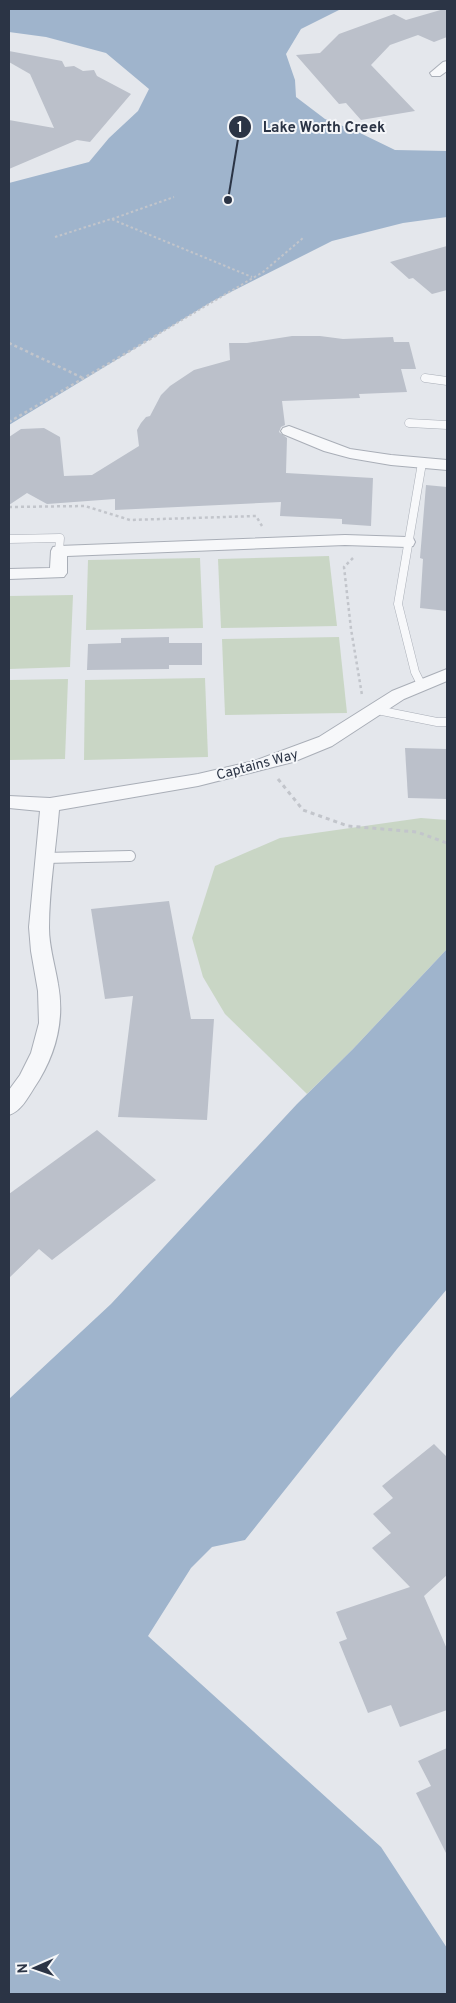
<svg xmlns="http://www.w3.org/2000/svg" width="456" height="2003" font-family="Overpass,sans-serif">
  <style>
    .green { fill: #c9d6c5 }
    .water { fill: #9fb4cc }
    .building { fill: #bbc0ca }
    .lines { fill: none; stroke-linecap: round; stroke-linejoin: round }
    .service-far1-casing { stroke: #a9aeb7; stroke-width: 9 }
    .service-casing { stroke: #a9aeb7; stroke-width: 12 }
    .minor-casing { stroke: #a9aeb7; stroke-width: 2 }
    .path-far2 { stroke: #c2c5cb; stroke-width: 2; stroke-dasharray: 2.5 2.5; stroke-linecap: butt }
    .path-far1 { stroke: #c2c5cb; stroke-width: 2.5; stroke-dasharray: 3 3; stroke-linecap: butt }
    .path { stroke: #c2c5cb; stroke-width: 3; stroke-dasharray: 4 4; stroke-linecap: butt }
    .service-far1 { stroke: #f7f8fa; stroke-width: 8 }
    .service { stroke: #f7f8fa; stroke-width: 10 }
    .minor { fill: #f7f8fa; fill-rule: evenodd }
    .labels { text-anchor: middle; stroke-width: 4; stroke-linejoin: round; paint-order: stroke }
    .street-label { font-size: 14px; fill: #2b3445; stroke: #f4f6f9 }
    .leader { fill: none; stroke: #2b3445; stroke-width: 2 }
    .callout-dot { fill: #2b3445; stroke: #f4f6f9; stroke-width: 2 }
    .mark-label { font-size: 15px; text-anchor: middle; font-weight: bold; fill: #fff }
    .callout-label { font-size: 15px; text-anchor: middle; font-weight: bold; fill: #2b3445; stroke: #f4f6f9; stroke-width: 4; stroke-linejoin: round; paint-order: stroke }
  </style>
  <rect width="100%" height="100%" fill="#e4e7ec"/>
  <g class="green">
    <polygon points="329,556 337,626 221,628 218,559"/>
    <polygon points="200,558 203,628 86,630 88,560"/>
    <polygon points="73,595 70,667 9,669 9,596"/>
    <polygon points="339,637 347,713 225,715 222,639"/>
    <polygon points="205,678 208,757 84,760 85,680"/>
    <polygon points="68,679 65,759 9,760 9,680"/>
    <polygon points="421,818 447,820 447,949 353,1049 307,1094 225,1014 203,977 192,938 215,866 280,838"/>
  </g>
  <g class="water">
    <polygon points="9,9 341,9 301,29 286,54 295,80 296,97 325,119 358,132 395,150 447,151 447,217 403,223 332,241 213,301 9,425 9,183 89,162 109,138 138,111 149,89 106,53 46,37 9,32"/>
    <polygon points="447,949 447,1289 397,1349 245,1540 212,1547 191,1568 148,1636 381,1847 447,1948 447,1994 9,1994 9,1399 111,1304 297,1104 353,1049"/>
  </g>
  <g class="building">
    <polygon points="444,9 447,9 447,37 434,42 418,35 390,45 371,65 415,111 361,120 346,103 339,104 296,55 320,53 339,34 394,14 406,20"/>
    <polygon points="9,51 62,61 65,67 74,66 83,71 94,70 97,76 131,94 90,142 77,140 9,169 9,120 54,128 30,74 9,62"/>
    <polygon points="447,246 447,290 432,294 413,278 409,279 390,262"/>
    <polygon points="292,336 320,336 343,339 393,337 394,342 409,342 416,369 401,369 407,392 359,394 360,398 282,401 285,425 281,427 279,432 287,438 286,473 373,478 371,526 342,524 342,519 280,516 281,502 115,510 115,499 47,504 27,493 9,505 9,437 21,429 44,428 60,437 64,476 92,475 139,446 137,430 141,423 146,417 150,416 161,395 170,386 194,370 230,360 229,343 247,343"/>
    <polygon points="426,485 447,487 447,611 420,608 423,559 420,558"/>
    <polygon points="169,637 169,643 202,643 202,665 169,665 169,669 87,670 88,644 121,643 121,638"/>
    <polygon points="405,748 447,749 447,799 408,798"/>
    <polygon points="169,901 191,1019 214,1019 207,1120 118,1117 133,996 105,999 91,909"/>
    <polygon points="97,1130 156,1180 52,1260 39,1249 9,1278 9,1194"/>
    <polygon points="434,1444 447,1457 447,1575 424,1596 447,1649 447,1710 400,1727 391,1705 368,1713 339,1642 347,1639 336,1612 410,1587 372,1548 391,1533 373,1514 393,1498 382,1486"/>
    <polygon points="447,1748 447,1855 416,1793 431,1786 418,1761"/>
  </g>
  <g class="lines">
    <g class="service-far1-casing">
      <g id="service-far1">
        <polyline points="425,378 447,381"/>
        <polyline points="409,423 447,425"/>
        <polyline points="9,539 60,538 59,551"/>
        <polyline points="421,684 415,672 398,604 422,463"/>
        <polyline points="377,710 437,722 447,722"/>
      </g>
    </g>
    <g class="service-casing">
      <polyline id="service" points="45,858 130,856"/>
    </g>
    <g class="minor-casing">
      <g id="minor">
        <polygon points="447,61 447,71 440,76 432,76 430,73 443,62"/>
        <polygon points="289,426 350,449 391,455 447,460 447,470 391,465 350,458 324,451 283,434 281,431 283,428"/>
        <polygon points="345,535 407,537 413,538 415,542 413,546 407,547 345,545 67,556 67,573 64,577 9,579 9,569 50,568 51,551 53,547 59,546"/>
        <path d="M447 669V681L404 699 332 746 293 762 198 786 59 810C56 849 49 888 49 928 49 947 55 965 58 984 65 1021 55 1057 34 1088 27 1099 21 1111 9 1115V1090L20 1075 31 1053 39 1023 38 991 31 951 29 927 40 811 9 808V796L50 798 198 774 254 761 319 737 392 691Z"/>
      </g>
    </g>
    <g class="path-far2">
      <polyline points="112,219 174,197"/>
      <polyline points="55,237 111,219 252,277"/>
      <polyline points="155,336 263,272 303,238"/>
    </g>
    <g class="path-far1">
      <polyline points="9,343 83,378"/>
      <polyline points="9,422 157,335"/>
      <polyline points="9,507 85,506 130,520 256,516 262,526"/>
      <polyline points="353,558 344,567 351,629 362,695"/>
    </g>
    <polyline class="path" points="278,779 303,810 348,826 417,832 447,843"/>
    <use href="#service-far1" class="service-far1"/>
    <use href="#service" class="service"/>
    <use href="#minor" class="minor"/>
  </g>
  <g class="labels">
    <g class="street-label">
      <text transform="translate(257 764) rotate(-15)" y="5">Captains Way</text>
    </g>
  </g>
  <path class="leader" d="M228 200L240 127"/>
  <g class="callout-dot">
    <circle cx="228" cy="200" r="5"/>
    <circle cx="240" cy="127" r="12"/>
  </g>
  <g class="mark-label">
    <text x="240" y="132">1</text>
  </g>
  <g class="callout-label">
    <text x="324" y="132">Lake Worth Creek</text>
  </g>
  <rect width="456" height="2003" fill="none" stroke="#2b3445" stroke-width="20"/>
  <g transform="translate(35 1968) rotate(268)" stroke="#f4f6f9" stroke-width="4" paint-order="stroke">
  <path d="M0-4L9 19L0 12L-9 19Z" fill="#2b3445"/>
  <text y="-8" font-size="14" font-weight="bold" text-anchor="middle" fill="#2b3445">N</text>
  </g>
</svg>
